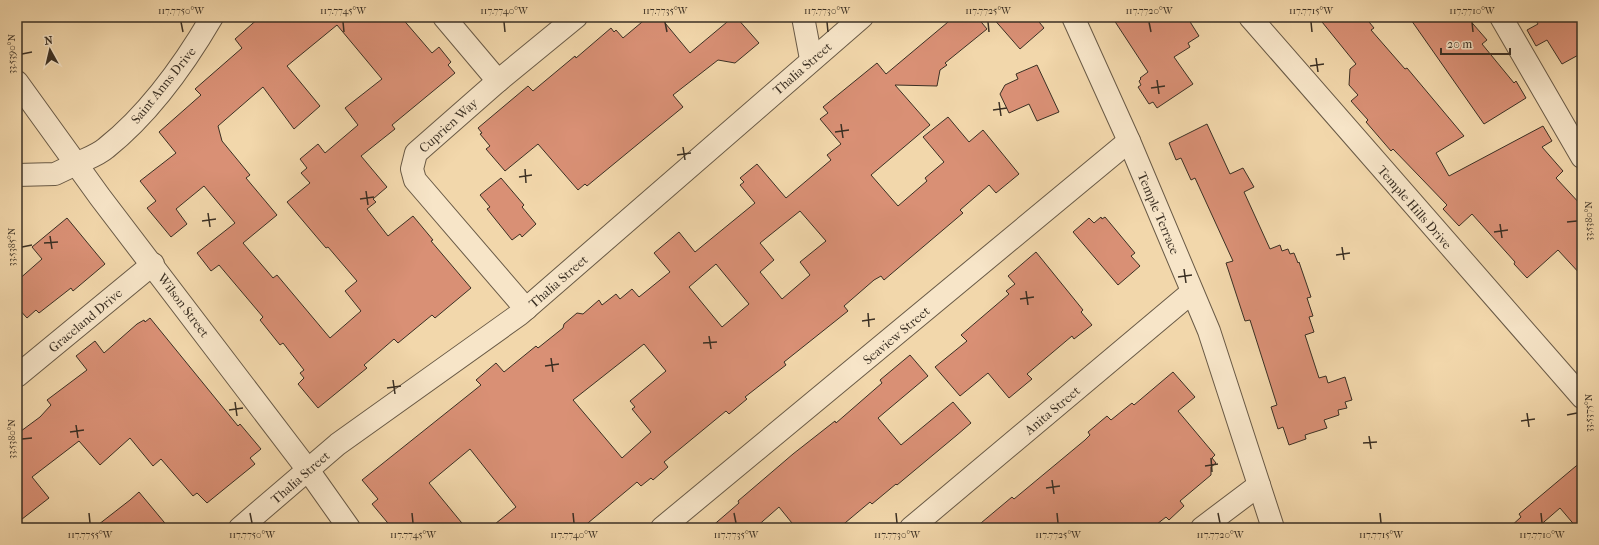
<svg xmlns="http://www.w3.org/2000/svg" width="1599" height="545" font-family="'IM FELL French Canon',serif">
  <style>
    .building { fill: #d99075; stroke: #3b3024; fill-rule: evenodd }
    .lines { fill: none; stroke-linecap: round; stroke-linejoin: round }
    .minor-casing { stroke: #695a46; stroke-width: 24 }
    .tertiary-casing { stroke: #695a46; stroke-width: 24 }
    .minor { stroke: #f7e5c8; stroke-width: 22 }
    .tertiary { stroke: #f7e5c8; stroke-width: 22 }
    .ticks { fill: none; stroke: #3b3024; stroke-width: 1.5 }
    .labels { text-anchor: middle; stroke-width: 4; stroke-linejoin: round; paint-order: stroke }
    .street-label { font-size: 13px; fill: #3b3024; stroke: #f7e5c8 }
    .neatline { fill: none; stroke: #3b3024; stroke-width: 1.5 }
    .ticks-label { font-size: 10px; text-anchor: middle; fill: #3b3024 }
  </style>
  <rect width="100%" height="100%" fill="#f2d7ab"/>
  <filter id="stains"><feTurbulence type="fractalNoise" baseFrequency=".005" numOctaves="4"/><feColorMatrix values="0 0 0 0 .2 0 0 0 0 .09 0 0 0 0 .02 0 0 0 .5 -.17"/></filter>
  <radialGradient id="worn" r=".72"><stop offset=".6" stop-color="#630" stop-opacity="0"/><stop offset="1" stop-color="#630" stop-opacity=".3"/></radialGradient>
  <g class="building">
    <path d="M260 17H401L432 53 439 47 451 62 448 65 455 73 392 125 395 129 361 156 387 187 373 199 376 202 367 209 388 236 413 216 433 240 431 241 471 288 435 318 432 315 398 343 394 339 364 365 367 368 318 408 298 384 304 378 300 373 304 370 283 343 280 345 260 320 263 317 219 265 211 271 197 253 235 223 204 186 176 209 187 224 171 237 147 208 156 201 140 181 176 153 159 132 201 95 195 89 242 48 235 39ZM337 25 382 79 345 108 358 125 325 153 318 144 300 159 307 168 301 173 310 183 287 202 326 248 328 247 357 281 345 291 361 311 330 338 277 275 273 278 243 243 277 215 246 178 250 175 222 141 218 126 263 87 294 129 320 106 287 66Z"/>
    <polygon points="648,17 660,17 690,53 733,17 736,17 759,43 735,63 718,60 673,95 683,107 587,186 585,184 578,190 538,144 505,171 486,149 490,146 480,134 482,133 478,128 528,86 533,91 575,56 576,58 611,28 614,32 616,30 623,38"/>
    <path d="M954 17H977L987 29 945 63 947 65 940 70 937 86 895 85 930 125 871 175 898 206 927 181 925 178 944 162 923 137 948 117 969 142 983 130 1019 174 996 193 989 185 960 210 963 213 884 280 881 276 874 280 844 306 848 311 784 362 786 365 745 397 747 399 729 414 726 411 664 462 668 467 653 480 651 478 641 486 637 482 582 528H490L516 507 470 449 429 483 466 528H392L372 504 378 499 362 480 481 385 476 380 496 363 504 372 536 346 538 348 563 328 564 324 577 313 583 314 599 300 602 305 616 294 620 299 632 289 639 297 670 272 654 253 679 232 695 252 755 203 740 185 744 182 740 178 757 164 786 198 831 160 827 155 841 144 820 119 828 113 823 107 877 63 886 74ZM800 211 826 241 800 262 810 275 782 299 760 272 774 260 760 243ZM716 264 749 304 722 327 689 287ZM644 344 666 371 630 401 635 407 632 409 651 432 622 458 573 400Z"/>
    <polygon points="992,17 1035,17 1044,28 1020,49"/>
    <polygon points="1112,17 1187,17 1199,36 1188,43 1190,47 1174,57 1193,84 1157,108 1153,102 1149,104 1138,87 1141,85 1139,81 1141,79 1140,78 1148,72"/>
    <polygon points="1318,17 1365,17 1374,28 1371,30 1405,69 1407,68 1464,136 1436,153 1449,176 1543,126 1552,141 1542,147 1563,171 1556,178 1582,206 1582,276 1558,250 1527,278 1514,264 1515,262 1472,214 1459,226 1443,209 1447,205 1393,149 1391,151 1366,122 1368,120 1351,101 1358,95 1349,85 1350,69 1356,64"/>
    <polygon points="1409,17 1467,17 1487,40 1482,44 1514,83 1516,81 1526,98 1484,124"/>
    <polygon points="1534,17 1582,17 1582,53 1562,64 1547,40 1536,46 1527,30 1538,24"/>
    <polygon points="1037,65 1059,112 1037,121 1029,104 1009,113 1000,94 1005,85 1018,79 1016,74"/>
    <polygon points="1207,124 1230,174 1243,168 1254,187 1244,192 1270,249 1280,245 1282,251 1288,249 1290,254 1294,253 1298,263 1299,262 1311,297 1307,298 1313,316 1309,317 1314,332 1305,335 1319,378 1326,376 1328,383 1345,377 1352,400 1345,402 1347,408 1338,410 1339,415 1324,420 1327,428 1305,435 1306,439 1289,445 1283,427 1278,429 1271,407 1277,405 1250,320 1245,321 1226,263 1233,261 1195,178 1191,180 1181,158 1176,160 1169,143"/>
    <polygon points="501,178 524,205 522,207 536,224 522,237 520,234 512,240 487,209 490,207 480,195"/>
    <polygon points="1101,217 1102,219 1105,217 1135,253 1131,256 1140,266 1118,285 1073,232 1089,218 1094,223"/>
    <polygon points="67,218 105,264 73,291 71,288 39,313 36,310 27,318 17,307 17,281 42,259 32,247"/>
    <polygon points="1036,252 1083,310 1081,312 1092,325 1074,339 1072,336 1027,374 1032,379 1009,398 988,373 960,396 935,367 967,341 961,335 1009,294 1006,291 1015,284 1008,276"/>
    <polygon points="150,318 238,426 240,424 261,449 250,458 255,464 207,503 197,493 193,496 161,459 153,466 130,438 100,465 79,441 32,477 49,498 17,523 17,434 40,417 51,405 47,400 87,370 76,356 95,341 104,353 137,324 144,320 145,322"/>
    <polygon points="910,355 928,376 878,418 901,445 953,402 971,423 957,435 897,485 896,484 872,504 870,502 839,528 796,528 779,507 755,528 710,528 739,503 738,501 793,454 835,421 836,423 882,383 880,380"/>
    <polygon points="1173,372 1195,397 1178,411 1215,455 1212,458 1216,463 1211,467 1211,475 1180,501 1184,506 1169,520 1166,517 1152,528 975,528 1012,497 1014,499 1085,440 1090,435 1088,432 1107,416 1111,420 1132,403 1134,405"/>
    <polygon points="1582,461 1582,528 1577,528 1560,508 1537,528 1509,528 1521,517 1519,514"/>
    <polygon points="139,492 169,528 94,528 130,500"/>
  </g>
  <g class="lines">
    <g class="minor-casing">
      <g id="minor">
        <polyline points="444,17 498,81"/>
        <polyline points="803,17 811,59"/>
        <polyline points="1501,17 1582,157"/>
        <polyline points="17,175 55,174 76,164"/>
        <polyline points="526,309 415,180 412,169 416,153 498,81 576,17"/>
        <polyline points="17,376 153,264"/>
        <polyline points="308,470 349,528"/>
        <polyline points="662,528 1129,141"/>
        <polyline points="911,528 1192,292"/>
        <polyline points="1202,528 1259,485"/>
      </g>
    </g>
    <g class="tertiary-casing">
      <g id="tertiary">
        <polyline points="1073,17 1129,141 1209,331 1273,528"/>
        <polyline points="1250,17 1582,397"/>
        <polyline points="17,82 100,197 308,470"/>
        <path d="M76 164C86 159 98 155 106 148 150 113 184 65 212 17"/>
        <polyline points="240,528 338,444 520,314 862,17"/>
      </g>
    </g>
    <use href="#minor" class="minor"/>
    <use href="#tertiary" class="tertiary"/>
  </g>
  <path class="ticks" d="M181 22 183 32M343 22 344 32M504 22 505 32M665 22 667 32M827 22 828 32M988 22 989 32M1149 22 1151 32M1311 22 1312 32M1472 22 1473 32M22 54 32 52M1316 58 1318 72M1310 66 1324 64M1157 80 1159 94M1151 88 1165 86M999 102 1001 116M993 110 1007 108M841 124 843 138M835 132 849 130M683 147 685 160M677 155 691 153M525 169 526 183M519 177 532 175M366 191 368 205M360 199 374 197M208 213 210 227M202 221 216 219M1567 222 1577 221M1500 224 1502 238M1494 232 1508 230M50 236 52 249M44 243 58 242M22 247 32 245M1342 247 1344 260M1336 255 1350 253M1184 269 1186 283M1178 277 1192 275M1026 291 1028 305M1020 299 1034 297M868 313 869 327M862 321 875 319M709 336 711 349M703 343 717 342M551 358 553 372M545 366 559 364M393 380 395 394M387 388 401 386M235 402 237 416M229 410 243 408M1527 413 1529 427M1567 415 1577 413M1521 421 1535 419M76 425 78 438M70 432 84 430M1369 436 1371 449M22 439 32 438M1363 443 1377 442M1211 458 1212 472M1205 466 1218 464M1052 480 1054 494M1046 488 1060 486M89 513 90 523M250 513 252 523M412 513 413 523M573 513 574 523M734 513 736 523M896 513 897 523M1057 513 1058 523M1218 513 1220 523M1380 513 1381 523M1541 513 1542 523"/>
  <g class="labels">
    <g class="street-label">
      <text transform="translate(802 68) rotate(-41)" y="5">Thalia Street</text>
      <text transform="translate(163 85) rotate(-51)" y="5">Saint Anns Drive</text>
      <text transform="translate(448 125) rotate(-42)" y="5">Cuprien Way</text>
      <text transform="translate(1415 207) rotate(49)" y="5">Temple Hills Drive</text>
      <text transform="translate(1159 213) rotate(67)" y="5">Temple Terrace</text>
      <text transform="translate(558 281) rotate(-41)" y="5">Thalia Street</text>
      <text transform="translate(184 305) rotate(53)" y="5">Wilson Street</text>
      <text transform="translate(85 320) rotate(-40)" y="5">Graceland Drive</text>
      <text transform="translate(896 335) rotate(-40)" y="5">Seaview Street</text>
      <text transform="translate(1052 410) rotate(-40)" y="5">Anita Street</text>
      <text transform="translate(300 477) rotate(-41)" y="5">Thalia Street</text>
    </g>
  </g>
  <rect width="1599" height="545" fill="none" stroke="#f2d7ab" stroke-width="44"/>
  <g transform="translate(50 50) rotate(352)" stroke="#f7e5c8" stroke-width="3" paint-order="stroke">
  <path d="M0-3L7 15L0 10L-7 15Z" fill="#3b3024"/>
  <text y="-6" font-size="11" font-weight="bold" text-anchor="middle" fill="#3b3024">N</text>
  </g>
  <path d="M1441 48v6h69v-6" fill="none" stroke="#3b3024" stroke-width="2"/>
  <text x="1447" y="48" font-size="12" fill="#3b3024" stroke="#f7e5c8" stroke-width="3" paint-order="stroke">20 m</text>
  <rect x="22" y="22" width="1555" height="501" class="neatline"/>
  <g class="ticks-label">
    <text x="181" y="14">117.7750°W</text>
    <text x="343" y="14">117.7745°W</text>
    <text x="504" y="14">117.7740°W</text>
    <text x="665" y="14">117.7735°W</text>
    <text x="827" y="14">117.7730°W</text>
    <text x="988" y="14">117.7725°W</text>
    <text x="1149" y="14">117.7720°W</text>
    <text x="1311" y="14">117.7715°W</text>
    <text x="1472" y="14">117.7710°W</text>
    <text transform="translate(11 54) rotate(-90)" y="4">33.5390°N</text>
    <text transform="translate(1588 221) rotate(-90)" y="4">33.5380°N</text>
    <text transform="translate(11 247) rotate(-90)" y="4">33.5385°N</text>
    <text transform="translate(1588 413) rotate(-90)" y="4">33.5375°N</text>
    <text transform="translate(11 439) rotate(-90)" y="4">33.5380°N</text>
    <text x="90" y="538">117.7755°W</text>
    <text x="252" y="538">117.7750°W</text>
    <text x="413" y="538">117.7745°W</text>
    <text x="574" y="538">117.7740°W</text>
    <text x="736" y="538">117.7735°W</text>
    <text x="897" y="538">117.7730°W</text>
    <text x="1058" y="538">117.7725°W</text>
    <text x="1220" y="538">117.7720°W</text>
    <text x="1381" y="538">117.7715°W</text>
    <text x="1542" y="538">117.7710°W</text>
  </g>
  <rect width="100%" height="100%" filter="url(#stains)"/>
  <rect width="100%" height="100%" fill="url(#worn)"/>
</svg>
